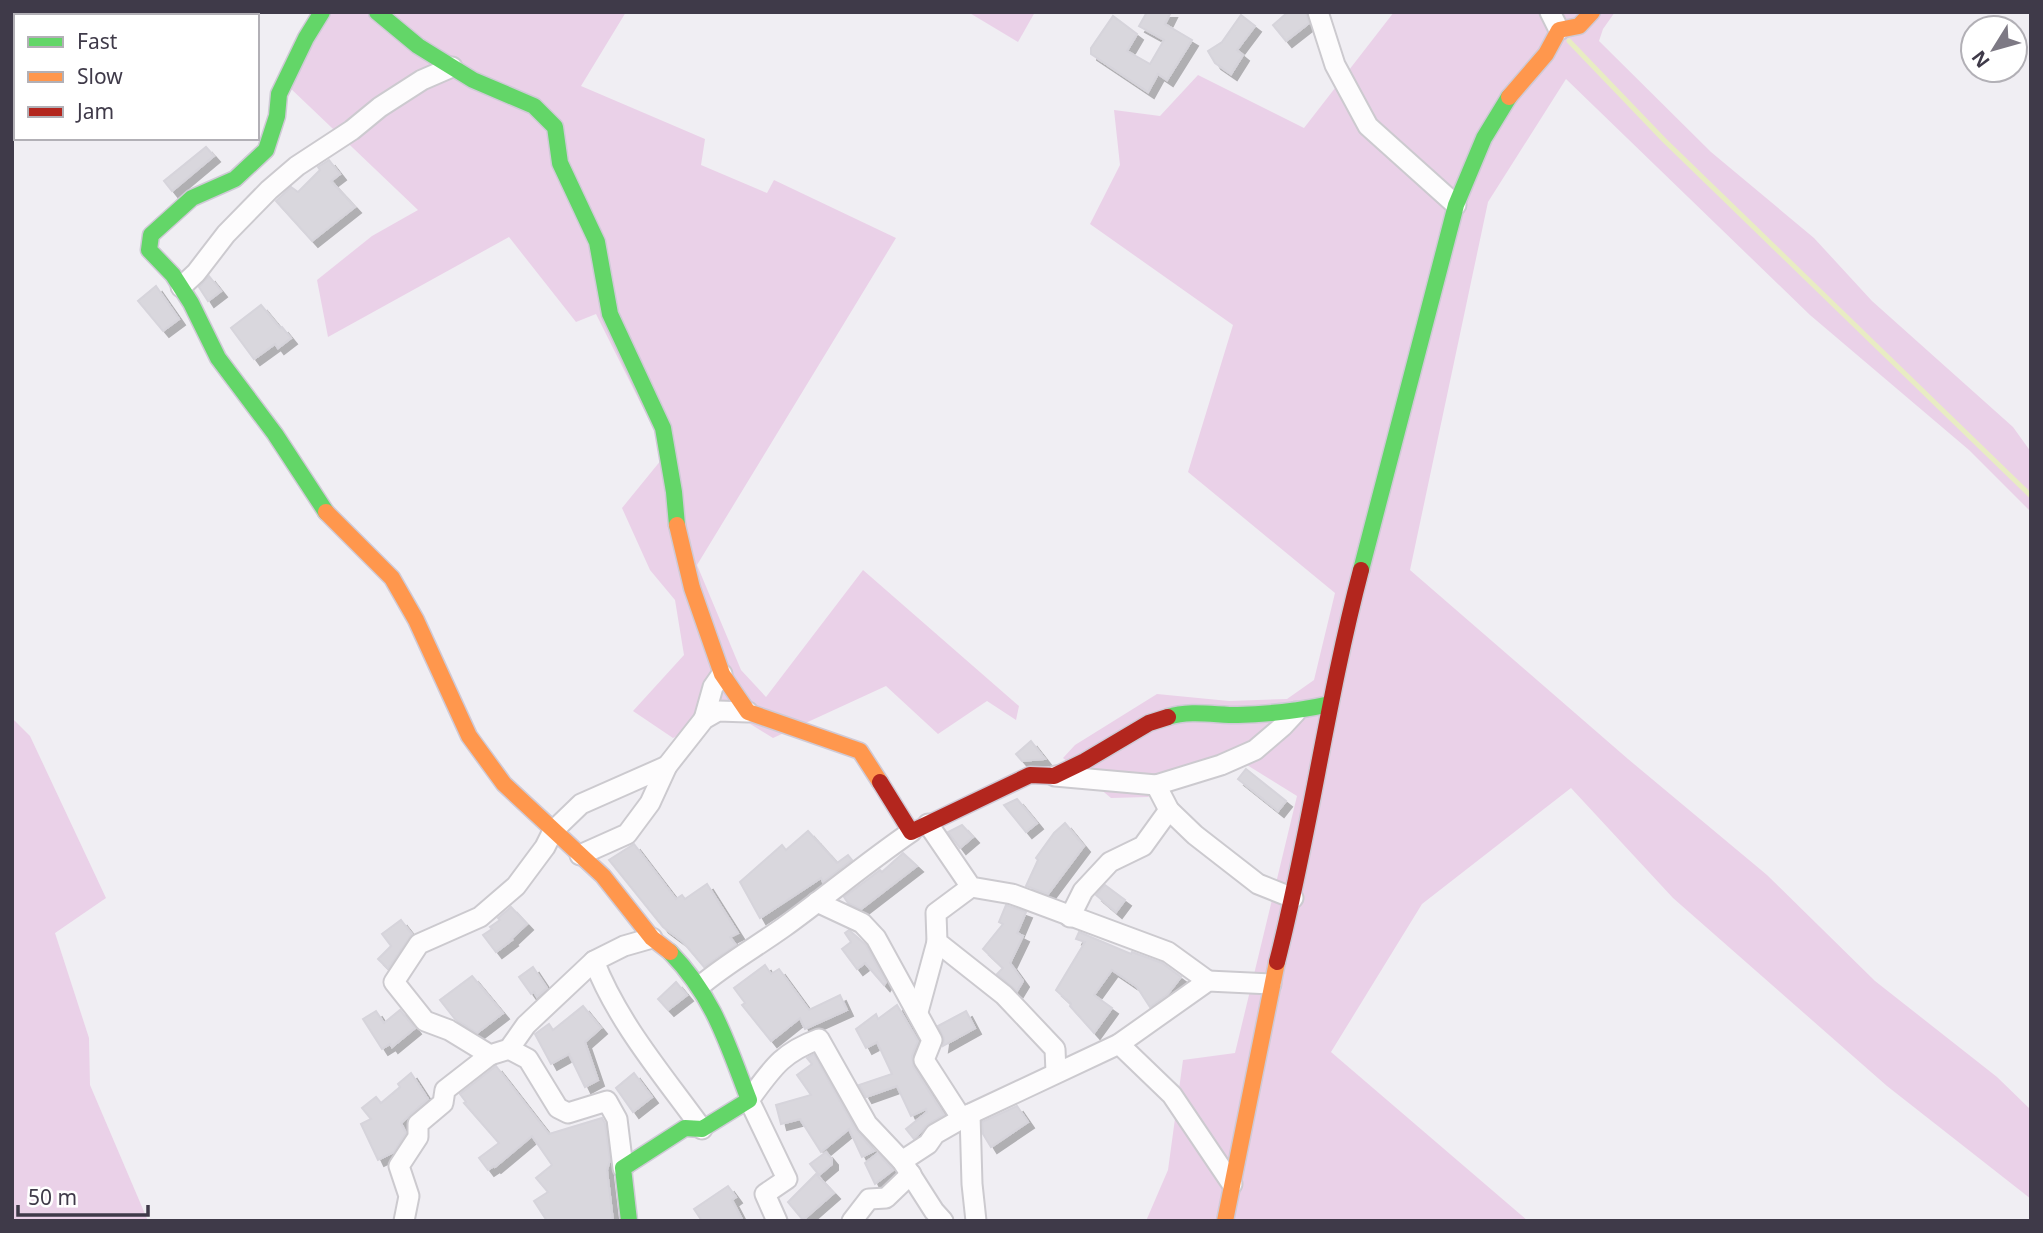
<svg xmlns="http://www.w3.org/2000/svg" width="2043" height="1233" font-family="'Noto Sans',sans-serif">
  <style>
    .green { fill: #ead1e8 }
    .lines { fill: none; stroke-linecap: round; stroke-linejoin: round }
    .stream { stroke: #e8ecc3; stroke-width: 5 }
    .building { fill: #d9d7dd; stroke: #d6d4db; stroke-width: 2; filter: url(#shadow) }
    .street-casing { stroke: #cccacf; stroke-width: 23 }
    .fast-casing { stroke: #cfcad6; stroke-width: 19 }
    .slow-casing { stroke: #cfcad6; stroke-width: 19 }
    .jam-casing { stroke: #cfcad6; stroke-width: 19 }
    .street { stroke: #fdfcfd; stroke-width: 19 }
    .fast { stroke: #63d668; stroke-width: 16 }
    .slow { stroke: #ff974d; stroke-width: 16 }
    .jam { stroke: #b3261e; stroke-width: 16 }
  </style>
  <defs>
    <filter id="shadow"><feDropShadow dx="6" dy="6" stdDeviation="0" flood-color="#0004"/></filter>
  </defs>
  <rect width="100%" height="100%" fill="#f0eef3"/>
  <g class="green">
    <polygon points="330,12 626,12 581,86 705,139 701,165 767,193 774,180 896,238 697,565 741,670 766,697 863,570 1019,706 1016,720 987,701 938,734 886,686 773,738 747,722 719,718 673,738 633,711 684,655 675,600 650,570 622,508 666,454 596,314 576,322 509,237 328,337 317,280 372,236 418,210 288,86"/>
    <polygon points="968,12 1035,12 1018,42"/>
    <polygon points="1394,12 1615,12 1603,29 1599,41 1711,152 1814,238 1872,301 2013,427 2031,452 2031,512 1969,450 1810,315 1566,79 1488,202 1410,570 1628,759 1767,875 1875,981 1997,1077 2031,1110 2031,1199 1887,1086 1673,898 1571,788 1422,904 1331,1052 1528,1221 1146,1221 1168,1170 1183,1060 1235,1053 1297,796 1239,760 1148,797 1111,798 1063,758 1075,745 1157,694 1229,701 1287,699 1314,680 1335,593 1188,472 1233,325 1090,224 1120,165 1114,110 1160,116 1198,75 1304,128"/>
    <polygon points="12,718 30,736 106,898 55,933 89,1038 90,1085 148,1221 12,1221"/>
  </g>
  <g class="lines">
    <polyline class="stream" points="1569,41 1664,140 2031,496"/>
  </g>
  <g class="building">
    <polygon points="1147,12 1171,12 1165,24 1192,40 1167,80 1158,74 1148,92 1091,54 1091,48 1113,16 1137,34 1127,51 1150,64 1164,40 1139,26"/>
    <polygon points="1288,12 1306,12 1309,23 1286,41 1273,25"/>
    <polygon points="1241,15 1255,26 1237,50 1243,55 1231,74 1215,63 1208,51 1222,42"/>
    <polygon points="206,147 214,156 172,191 164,181"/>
    <polygon points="329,160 340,174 331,181 355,207 312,241 276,201 291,187 298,192 320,170 318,167"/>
    <polygon points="209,276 221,291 208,301 199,287"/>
    <polygon points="156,286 179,319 163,331 138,301"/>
    <polygon points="261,305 280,328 282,327 291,338 278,348 275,344 254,359 231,328"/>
    <polygon points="1031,741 1045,759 1022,761 1016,754"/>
    <polygon points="1246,769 1286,801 1278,811 1238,779"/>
    <polygon points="1017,799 1037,823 1026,832 1004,805"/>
    <polygon points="1065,823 1084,846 1048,894 1026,886 1038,860 1036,858 1054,833"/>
    <polygon points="962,825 973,837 960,848 948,832"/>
    <polygon points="808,831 837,863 848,855 852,860 823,882 821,878 760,918 740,882 782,845 786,850"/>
    <polygon points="634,844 676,899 682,895 685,899 707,884 738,933 730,937 736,945 704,967 683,942 663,927 609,860"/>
    <polygon points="903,853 917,866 861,909 848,903 844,897 880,870 882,872"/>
    <polygon points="1105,885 1125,900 1116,912 1096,895"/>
    <polygon points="1006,905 1026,912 1017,933 1023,936 1010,963 1023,981 1017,991 997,974 1003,968 983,949 1003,924 999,922"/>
    <polygon points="511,907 527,924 511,939 512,940 496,952 483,935 492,929 490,927 500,920 498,918"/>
    <polygon points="401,920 412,934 388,969 378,959 391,946 382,934"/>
    <polygon points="849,930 866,945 886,982 884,985 865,963 857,969 842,949 851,942 845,933"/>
    <polygon points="1079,932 1131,954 1132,952 1162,963 1181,977 1167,995 1150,1007 1137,987 1112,970 1094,995 1112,1008 1094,1033 1070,1006 1071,1004 1056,990 1085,942 1076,939"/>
    <polygon points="765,965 771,974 779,969 809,1010 840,995 847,1010 805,1029 800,1018 771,1041 742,1005 745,1003 734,988"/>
    <polygon points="533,967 547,988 537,997 534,992 531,994 519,977"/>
    <polygon points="472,976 503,1013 477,1033 455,1019 440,1000"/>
    <polygon points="676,982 687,995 668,1010 658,999"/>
    <polygon points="897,1005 918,1041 912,1056 913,1066 944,1115 928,1124 914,1139 906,1129 927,1112 926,1109 911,1116 897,1086 866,1097 859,1085 892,1074 877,1042 866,1048 856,1029 876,1014 878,1019"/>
    <polygon points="583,1006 601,1028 585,1042 598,1080 585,1087 569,1054 551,1064 535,1034 549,1024 553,1030"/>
    <polygon points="400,1010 415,1028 392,1047 390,1044 382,1049 363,1019 376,1011 384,1023"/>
    <polygon points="966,1011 975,1028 943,1046 944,1039 938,1026"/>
    <polygon points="814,1054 856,1130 874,1151 862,1157 849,1129 821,1152 800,1119 781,1124 776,1105 811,1095 797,1075 812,1064 807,1058"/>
    <polygon points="496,1066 549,1134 602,1118 605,1123 610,1160 607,1170 613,1221 547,1221 534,1201 548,1192 536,1178 552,1165 532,1136 495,1167 494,1166 488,1170 479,1158 499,1143 464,1103 466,1102 460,1094"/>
    <polygon points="411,1073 428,1099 401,1123 406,1133 394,1152 378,1160 361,1124 371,1119 362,1108 376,1097 381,1103 400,1087 398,1084"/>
    <polygon points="634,1073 652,1097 633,1112 616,1088"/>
    <polygon points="1017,1106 1028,1122 991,1147 983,1134 982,1122"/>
    <polygon points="826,1152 832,1159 832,1164 819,1175 810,1164"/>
    <polygon points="878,1153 893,1170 875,1184 865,1163"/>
    <polygon points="816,1174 834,1193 803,1220 788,1202"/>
    <polygon points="728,1186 736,1197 732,1200 743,1221 702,1221 694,1209"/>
  </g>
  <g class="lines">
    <g class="street-casing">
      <g id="street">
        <polyline points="1318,12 1335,65 1368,126 1456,205"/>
        <polyline points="1550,12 1559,30"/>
        <polyline points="181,287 196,273 226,234 269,190 297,166 352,130 380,107 422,80 452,67"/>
        <polyline points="704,719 713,687 722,674"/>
        <polyline points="1055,776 1156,785 1221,765 1255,750 1283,726 1296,712"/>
        <polyline points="1156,785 1169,810 1195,835 1258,884 1293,898"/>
        <polyline points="928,824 971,887 1012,894 1168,952 1208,981"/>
        <polyline points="580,855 627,834 650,803 667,766 704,719 718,711 748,712"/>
        <polyline points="971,887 936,913 937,942 1004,995 1055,1049 1056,1072"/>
        <polyline points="817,902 862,923 876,938 932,1040 924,1060 962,1119"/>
        <polyline points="1070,917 1083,891 1110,862 1143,846 1169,810"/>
        <polyline points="652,938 624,946 594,961 526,1025 509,1049 490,1055 449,1030 425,1021 394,982 419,944 480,917 516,886 545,847 553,831 581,804 667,766"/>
        <path d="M594 961C618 1023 663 1075 702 1129"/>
        <path d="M700 986C726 964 756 947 784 927 827 896 867 862 911 832"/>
        <polyline points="918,1012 937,942"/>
        <polyline points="1119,1044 1172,1095 1232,1184"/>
        <polyline points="509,1049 528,1059 558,1108 568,1113 607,1101 617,1119 623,1168"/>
        <polyline points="970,1114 972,1184 976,1221"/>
        <polyline points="902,1161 928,1144 935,1134 970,1114 1119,1044 1208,981 1271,984"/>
        <polyline points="404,1221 409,1196 399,1166 418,1137 418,1124 443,1103 445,1090 490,1055"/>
        <path d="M777 1221 765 1194 787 1179 749 1100C772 1069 781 1053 819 1039L867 1124 902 1161 934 1211 943 1221"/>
        <polyline points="852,1221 869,1199 886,1198 911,1174"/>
      </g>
    </g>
    <g class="fast-casing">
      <g id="fast">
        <polyline points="322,12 306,38 279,94 277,116 266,150 235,179 192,198 151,235 149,250 173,275 191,303 218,358 275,434 326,512"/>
        <polyline points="377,12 418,46 473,80 534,106 555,127 560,163 597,242 610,314 663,428 674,492 677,525"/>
        <polyline points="1361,570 1456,205 1484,138 1509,97"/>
        <path d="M1168 717C1190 710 1215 715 1238 715 1270 714 1299 711 1330 704"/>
        <path d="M629 1221 623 1168 685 1128 702 1129 749 1100C727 1043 714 997 670 952"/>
      </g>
    </g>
    <g class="slow-casing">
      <g id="slow">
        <polyline points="1509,97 1546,54 1559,30 1579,26 1592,12"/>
        <polyline points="326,512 392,578 416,620 469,736 504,784 603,876 652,938 670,952"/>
        <polyline points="677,525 692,588 722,674 748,712 860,751 880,782"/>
        <polyline points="1225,1221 1277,962"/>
      </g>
    </g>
    <g class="jam-casing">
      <g id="jam">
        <polyline points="880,782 911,832 1030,775 1054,776 1085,761 1149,723 1168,717"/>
        <path d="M1277 962C1310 833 1327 699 1361 570"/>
      </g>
    </g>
    <use href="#street" class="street"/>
    <use href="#fast" class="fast"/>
    <use href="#slow" class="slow"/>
    <use href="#jam" class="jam"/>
  </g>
  <rect width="2043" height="1233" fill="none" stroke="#3f3a49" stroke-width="28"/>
  <rect x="14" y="14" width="245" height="126" fill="#ffffff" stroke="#b2b0b6" stroke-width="2"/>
  <rect x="28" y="37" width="35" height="10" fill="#63d668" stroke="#b2b0b6" stroke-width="2"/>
  <text x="77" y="49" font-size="21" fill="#3f3a49">Fast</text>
  <rect x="28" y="72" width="35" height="10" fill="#ff974d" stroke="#b2b0b6" stroke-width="2"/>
  <text x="77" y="84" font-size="21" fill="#3f3a49">Slow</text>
  <rect x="28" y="107" width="35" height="10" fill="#b3261e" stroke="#b2b0b6" stroke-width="2"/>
  <text x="77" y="119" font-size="21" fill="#3f3a49">Jam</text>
  <g transform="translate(1994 49) rotate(233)"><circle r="33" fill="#ffffff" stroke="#b2b0b6" stroke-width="2"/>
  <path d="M0-5L12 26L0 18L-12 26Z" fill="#7d7984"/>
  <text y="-10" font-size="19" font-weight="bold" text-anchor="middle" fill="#3f3a49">N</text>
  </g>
  <path d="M18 1205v10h130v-10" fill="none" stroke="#3f3a49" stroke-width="3.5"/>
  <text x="28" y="1205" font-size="21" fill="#3f3a49" stroke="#ffffff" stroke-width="5" paint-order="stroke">50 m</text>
</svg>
